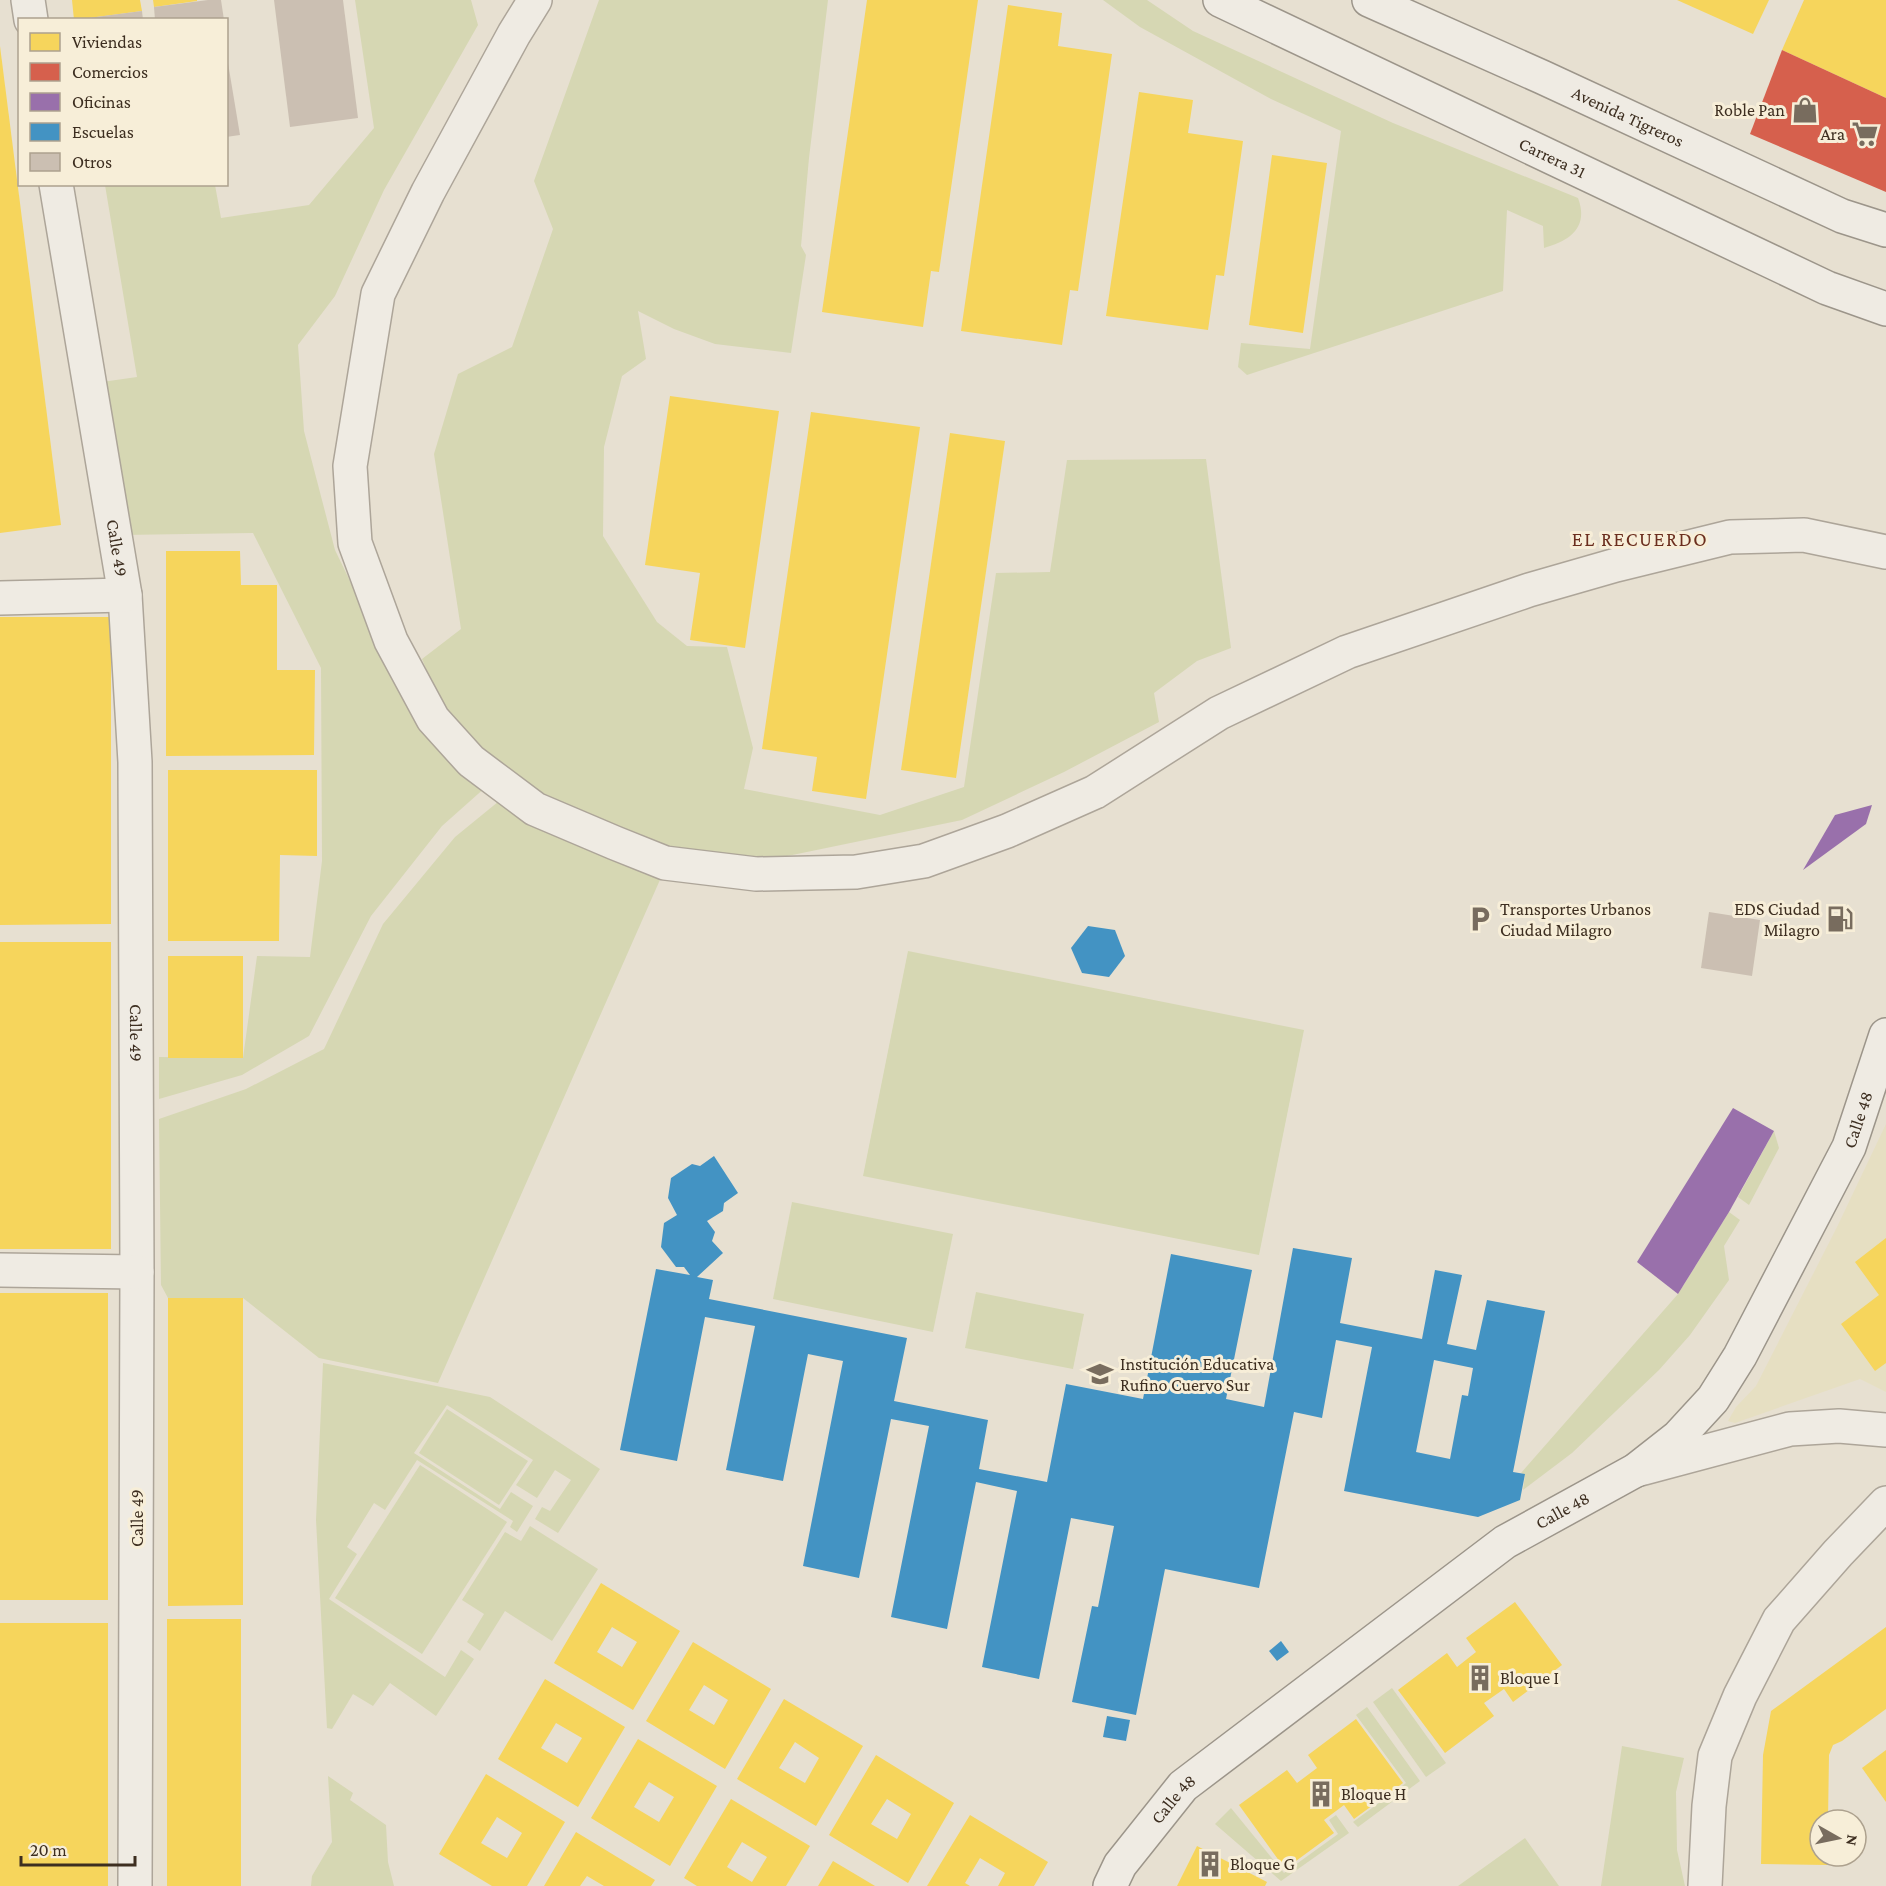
<svg xmlns="http://www.w3.org/2000/svg" width="1886" height="1886" font-family="'Crimson Pro',serif">
  <style>
    .farmland { fill: #e6dfc2 }
    .green { fill: #d6d7b3 }
    .homes { fill: #f6d55c; fill-rule: evenodd }
    .shops { fill: #d6604d }
    .offices { fill: #9970ab }
    .schools { fill: #4393c3; fill-rule: evenodd }
    .building { fill: #cbbfb2 }
    .lines { fill: none; stroke-linecap: round; stroke-linejoin: round }
    .street-casing { stroke: #ada599; stroke-width: 36 }
    .secondary-casing { stroke: #9c958a; stroke-width: 36 }
    .street { stroke: #efebe3; stroke-width: 33 }
    .secondary { stroke: #efebe3; stroke-width: 33 }
    .labels { text-anchor: middle; stroke-width: 6; stroke-linejoin: round; paint-order: stroke }
    .poi-label { font-size: 18px; fill: #3d2e20; stroke: #f7eed8; text-anchor: start }
    .street-label { font-size: 18px; fill: #3d2e20; stroke: #f7eed8 }
    .neighbourhood-label { font-size: 20px; letter-spacing: 1.5px; fill: #6b2e1e; stroke: #f7eed8 }
  </style>
  <rect width="100%" height="100%" fill="#e7e0d1"/>
  <polygon class="farmland" points="1886,1124 1886,1392 1860,1379 1735,1423 1728,1421 1736,1407 1756,1386 1837,1227"/>
  <g class="green">
    <polygon points="355,0 471,0 478,25 384,190 335,296 298,345 304,431 335,550 380,643 487,786 442,826 371,916 309,1036 242,1075 159,1099 159,1057 243,1058 257,956 310,957 322,861 321,668 253,533 122,535 102,382 137,377 105,185 215,185 221,218 309,205 374,128"/>
    <polygon points="599,0 828,0 809,158 801,246 806,255 791,353 715,344 674,329 638,311 646,359 622,376 604,447 603,536 657,622 687,646 727,647 753,748 744,789 880,815 964,787 996,573 1050,572 1067,460 1206,459 1231,648 1197,661 1154,693 1159,722 1064,772 962,820 758,862 669,850 544,803 478,753 445,714 422,659 461,629 434,454 458,374 512,347 553,229 534,181"/>
    <path d="M1103 0H1147L1193 31 1393 123 1578 198C1589 227 1570 241 1544 248L1543 226 1507 210 1503 291 1247 375 1238 367 1241 343 1310 349 1341 131 1271 99 1140 27Z"/>
    <polygon points="504,797 663,873 438,1383 319,1358 243,1298 168,1298 161,1285 159,1119 246,1089 324,1049 383,924 455,837"/>
    <polygon points="908,951 1304,1030 1259,1255 863,1176"/>
    <polygon points="1774,1131 1779,1148 1749,1205 1738,1197"/>
    <polygon points="792,1202 953,1234 933,1332 773,1299"/>
    <polygon points="1729,1212 1740,1220 1724,1246 1729,1280 1690,1335 1659,1370 1572,1453 1523,1490 1525,1475 1521,1473 1678,1294"/>
    <polygon points="976,1292 1084,1314 1073,1369 965,1348"/>
    <polygon points="323,1363 490,1397 600,1469 558,1533 535,1519 542,1507 550,1511 571,1480 555,1470 537,1498 516,1485 533,1460 447,1405 414,1453 500,1509 511,1492 533,1506 517,1532 510,1527 513,1521 417,1460 385,1510 374,1503 347,1547 357,1554 329,1599 445,1677 461,1650 474,1659 436,1716 390,1683 373,1706 353,1694 332,1729 327,1728 316,1520"/>
    <polygon points="447,1409 528,1461 499,1505 419,1453"/>
    <polygon points="420,1465 507,1522 422,1654 335,1598"/>
    <polygon points="530,1526 598,1569 552,1641 505,1611 480,1651 467,1642 484,1614 462,1600 505,1532 521,1541"/>
    <polygon points="1392,1688 1446,1763 1426,1777 1373,1702"/>
    <polygon points="1367,1707 1420,1781 1358,1827 1353,1822 1406,1783 1356,1715"/>
    <polygon points="1622,1746 1684,1758 1676,1792 1677,1850 1685,1886 1601,1886"/>
    <polygon points="328,1776 353,1793 350,1800 386,1825 388,1862 394,1886 311,1886 312,1876 332,1842"/>
    <polygon points="1231,1808 1284,1873 1338,1834 1329,1820 1336,1815 1349,1833 1281,1881 1215,1824"/>
    <polygon points="1525,1838 1559,1886 1458,1886"/>
  </g>
  <g class="homes">
    <polygon points="72,0 140,0 142,11 74,20"/>
    <polygon points="153,0 197,0 197,1 154,7"/>
    <polygon points="867,0 978,0 939,272 931,271 923,327 822,312"/>
    <polygon points="1677,0 1769,0 1753,34"/>
    <polygon points="1804,0 1886,0 1886,98 1782,50"/>
    <polygon points="1008,5 1062,13 1058,46 1112,54 1078,291 1070,290 1062,345 961,331"/>
    <polygon points="0,46 61,525 0,533"/>
    <polygon points="1139,92 1193,100 1188,133 1243,141 1224,276 1216,275 1208,330 1106,316"/>
    <polygon points="1272,155 1327,163 1303,333 1249,325"/>
    <polygon points="670,396 779,411 745,648 690,640 700,573 645,565"/>
    <polygon points="811,412 920,427 866,799 812,791 817,757 762,749"/>
    <polygon points="950,433 1005,441 956,778 901,770"/>
    <polygon points="166,551 240,551 241,585 277,585 277,670 315,670 314,755 166,756"/>
    <polygon points="0,617 111,617 111,924 0,925"/>
    <polygon points="168,770 317,770 317,856 280,855 279,941 168,941"/>
    <rect x="0" y="942" width="111" height="307"/>
    <rect x="168" y="956" width="75" height="102"/>
    <polygon points="1886,1238 1886,1363 1875,1371 1841,1324 1879,1295 1855,1262"/>
    <rect x="0" y="1293" width="108" height="307"/>
    <polygon points="168,1298 243,1298 243,1605 168,1606"/>
    <path d="M601 1583 680 1631 633 1710 554 1663ZM612 1627 637 1642 622 1667 597 1652Z"/>
    <polygon points="1515,1602 1562,1665 1513,1702 1504,1689 1484,1703 1494,1716 1445,1753 1398,1690 1447,1653 1457,1667 1476,1652 1466,1638"/>
    <rect x="167" y="1619" width="74" height="267"/>
    <rect x="0" y="1623" width="108" height="263"/>
    <polygon points="1886,1627 1886,1709 1842,1741 1833,1745 1829,1755 1828,1820 1820,1820 1820,1856 1827,1856 1827,1865 1761,1864 1763,1755 1771,1711"/>
    <path d="M693 1642 771 1689 725 1769 646 1721ZM704 1685 728 1700 714 1725 689 1710Z"/>
    <path d="M545 1679 625 1727 578 1807 498 1759ZM556 1723 582 1738 567 1763 541 1748Z"/>
    <path d="M784 1699 863 1746 816 1826 737 1779ZM795 1742 819 1758 805 1783 779 1768Z"/>
    <polygon points="1356,1719 1403,1783 1354,1819 1344,1805 1324,1820 1334,1833 1285,1869 1239,1805 1287,1770 1297,1783 1317,1768 1308,1755"/>
    <path d="M638 1739 717 1786 670 1866 591 1818ZM649 1782 674 1797 659 1822 634 1807Z"/>
    <polygon points="1886,1750 1886,1802 1862,1768"/>
    <path d="M876 1755 954 1803 908 1883 829 1835ZM887 1799 911 1814 897 1839 871 1824Z"/>
    <path d="M486 1774 565 1822 527 1886H492L439 1854ZM497 1817 522 1833 507 1858 481 1843Z"/>
    <path d="M731 1799 810 1846 786 1886H697L684 1878ZM742 1842 767 1857 752 1882 727 1867Z"/>
    <polygon points="970,1815 1048,1862 1034,1886 998,1886 1005,1873 980,1858 965,1883 970,1886 927,1886"/>
    <polygon points="576,1832 655,1880 651,1886 604,1886 587,1876 580,1886 544,1886"/>
    <polygon points="1197,1846 1267,1882 1265,1886 1177,1886"/>
    <polygon points="833,1861 860,1877 875,1886 818,1886"/>
  </g>
  <polygon class="shops" points="1782,50 1886,98 1886,192 1750,134"/>
  <g class="offices">
    <polygon points="1872,805 1866,824 1803,870 1835,815"/>
    <polygon points="1733,1108 1774,1131 1729,1212 1678,1294 1637,1262"/>
  </g>
  <g class="schools">
    <polygon points="1088,926 1115,930 1125,956 1109,977 1082,973 1071,948"/>
    <path d="M714 1156 738 1193 724 1203 723 1211 707 1221 715 1232 712 1241 723 1253 697 1277 713 1280 709 1299 907 1338 894 1401 988 1420 979 1469 1047 1482 1066 1384 1143 1399 1171 1254 1252 1270 1226 1399 1264 1407 1293 1248 1352 1258 1340 1323 1422 1339 1435 1270 1462 1275 1447 1344 1476 1350 1487 1300 1545 1311 1513 1472 1525 1474 1520 1500 1478 1517 1344 1491 1372 1347 1336 1340 1322 1418 1294 1412 1259 1588 1165 1569 1136 1715 1072 1702 1092 1606 1098 1607 1114 1526 1071 1518 1039 1679 982 1667 1017 1491 976 1482 947 1629 891 1617 929 1426 891 1419 859 1578 803 1566 843 1361 808 1354 783 1481 726 1470 755 1326 705 1317 677 1461 620 1450 656 1269 690 1275 684 1267H676L661 1247 664 1223 677 1215 668 1198 671 1178 692 1164 700 1166ZM1434 1360 1473 1368 1468 1396 1462 1395 1450 1459 1416 1452Z"/>
    <polygon points="1281,1641 1289,1652 1277,1661 1269,1651"/>
    <polygon points="1107,1716 1130,1720 1126,1741 1103,1737"/>
  </g>
  <g class="building">
    <polygon points="208,0 221,0 224,20 155,20 154,7"/>
    <polygon points="274,0 343,0 358,118 290,127"/>
    <polygon points="142,11 143,20 88,20 88,18"/>
    <polygon points="226,51 240,135 226,137"/>
    <polygon points="1709,912 1760,920 1752,976 1701,968"/>
  </g>
  <g class="lines">
    <g class="street-casing">
      <g id="street">
        <polyline points="28,0 31,20"/>
        <polyline points="535,0 514,34 428,192 378,294 350,466 355,543 391,641 433,719 471,761 535,809 615,843 665,863 756,874 856,872 924,861 1007,831 1095,792 1219,713 1347,652 1529,590 1616,565 1730,537 1804,535 1886,552"/>
        <path id="s1" d="M56 184 125 595 135 762 137 1272 135 1886"/>
        <polyline points="0,598 125,595"/>
        <polyline points="0,1270 137,1272"/>
        <polyline points="1636,1470 1790,1429 1839,1426 1886,1430"/>
        <polyline points="1705,1886 1709,1806 1715,1756 1740,1696 1779,1620 1838,1553 1886,1503"/>
      </g>
    </g>
    <g class="secondary-casing">
      <g id="secondary">
        <path id="s2" d="M1220 0 1827 288 1886 309"/>
        <path id="s3" d="M1369 0 1542 77 1842 216 1886 230"/>
        <path id="s4" d="M1110 1886 1120 1865 1183 1786 1505 1542 1636 1470 1678 1437 1713 1399 1740 1356 1849 1147 1886 1035"/>
      </g>
    </g>
    <use href="#street" class="street"/>
    <use href="#secondary" class="secondary"/>
  </g>
  <defs>
    <g id="shop-bare" transform="scale(2.07)"><path d="M-5-2.5h2.3a2.7 3.5 0 0 1 5.4 0H5L5.5 6h-11ZM-1.5-2.5h3a1.5 2.3 0 0 0-3 0Z" fill="#786c5e" stroke="#f7eed8" stroke-width="2.5" paint-order="stroke"/></g>
    <g id="supermarket-bare" transform="scale(2.07)"><path d="M-6-5.5h2.5l.6 2H6L4.5 2H-2.5L-4.4-4H-6ZM-1.5 3.2a1.3 1.3 0 1 0 .1 0ZM3 3.2a1.3 1.3 0 1 0 .1 0Z" fill="#786c5e" stroke="#f7eed8" stroke-width="2.5" paint-order="stroke"/></g>
    <g id="parking-bare" transform="scale(2.07)"><path d="M-3.5-5.5H1a3.5 3.5 0 0 1 0 7H-1V5.5H-3.5ZM-1-3.4V-.6H.8a1.4 1.4 0 0 0 0-2.8Z" fill="#786c5e" stroke="#f7eed8" stroke-width="2.5" paint-order="stroke"/></g>
    <g id="fuel-bare" transform="scale(2.07)"><path d="M-5.5-6h7V0h2V4h1.3V-2.5L3-4.5l.8-.8L6-3V5H2.5V1h-1V6h-7ZM-4.2-4.7v3.2H.2V-4.7Z" fill="#786c5e" stroke="#f7eed8" stroke-width="2.5" paint-order="stroke"/></g>
    <g id="university-bare" transform="scale(2.07)"><path d="M0-5L7-2L0 1L-7-2ZM-4 1L0 2.5L4 1V4Q0 6-4 4Z" fill="#786c5e" stroke="#f7eed8" stroke-width="2.5" paint-order="stroke"/></g>
    <g id="building-bare" transform="scale(2.07)"><path d="M-4-6H4V6H1V3H-1V6H-4ZM-2.5-4.3h1.7v1.8h-1.7ZM.8-4.3h1.7v1.8H.8ZM-2.5-1h1.7V.8h-1.7ZM.8-1h1.7V.8H.8Z" fill="#786c5e" stroke="#f7eed8" stroke-width="2.5" paint-order="stroke"/></g>
  </defs>
  <g fill-rule="evenodd">
    <use href="#shop-bare" x="1805" y="110"/>
    <use href="#supermarket-bare" x="1865" y="134"/>
    <use href="#parking-bare" x="1480" y="919"/>
    <use href="#fuel-bare" x="1840" y="919"/>
    <use href="#university-bare" x="1100" y="1374"/>
    <use href="#building-bare" x="1480" y="1678"/>
    <use href="#building-bare" x="1321" y="1794"/>
    <use href="#building-bare" x="1210" y="1864"/>
  </g>
  <g class="labels">
    <g class="poi-label">
      <text x="1785" y="116" text-anchor="end">Roble Pan</text>
      <text x="1845" y="140" text-anchor="end">Ara</text>
      <text x="1500" y="915">Transportes Urbanos<tspan x="1500" dy="21">Ciudad Milagro</tspan></text>
      <text x="1820" y="915" text-anchor="end">EDS Ciudad<tspan x="1820" dy="21">Milagro</tspan></text>
      <text x="1120" y="1370">Institución Educativa<tspan x="1120" dy="21">Rufino Cuervo Sur</tspan></text>
      <text x="1500" y="1684">Bloque I</text>
      <text x="1341" y="1800">Bloque H</text>
      <text x="1230" y="1870">Bloque G</text>
    </g>
    <g class="street-label">
      <text dy="6" stroke="none"><textPath href="#s3" startOffset="284">Avenida Tigreros</textPath></text>
      <text dy="6" stroke="none"><textPath href="#s2" startOffset="368">Carrera 31</textPath></text>
      <text dy="6" stroke="none"><textPath href="#s1" startOffset="369">Calle 49</textPath></text>
      <text dy="6" stroke="none"><textPath href="#s1" startOffset="855">Calle 49</textPath></text>
      <text dy="6" stroke="none"><textPath href="#s4" startOffset="1098">Calle 48</textPath></text>
      <text dy="6" stroke="none"><textPath href="#s4" startOffset="594">Calle 48</textPath></text>
      <text transform="translate(137 1518) rotate(-90)" y="6">Calle 49</text>
      <text dy="6" stroke="none"><textPath href="#s4" startOffset="108">Calle 48</textPath></text>
    </g>
    <g class="neighbourhood-label">
      <text x="1640" y="546">EL RECUERDO</text>
    </g>
  </g>
  <rect x="18" y="18" width="210" height="168" fill="#f7eed8" stroke="#ada18e" stroke-width="1.5"/>
  <rect x="30" y="33" width="30" height="18" fill="#f6d55c" stroke="#ada18e" stroke-width="1.5"/>
  <text x="72" y="48" font-size="18" fill="#3d2e20">Viviendas</text>
  <rect x="30" y="63" width="30" height="18" fill="#d6604d" stroke="#ada18e" stroke-width="1.5"/>
  <text x="72" y="78" font-size="18" fill="#3d2e20">Comercios</text>
  <rect x="30" y="93" width="30" height="18" fill="#9970ab" stroke="#ada18e" stroke-width="1.5"/>
  <text x="72" y="108" font-size="18" fill="#3d2e20">Oficinas</text>
  <rect x="30" y="123" width="30" height="18" fill="#4393c3" stroke="#ada18e" stroke-width="1.5"/>
  <text x="72" y="138" font-size="18" fill="#3d2e20">Escuelas</text>
  <rect x="30" y="153" width="30" height="18" fill="#cbbfb2" stroke="#ada18e" stroke-width="1.5"/>
  <text x="72" y="168" font-size="18" fill="#3d2e20">Otros</text>
  <g transform="translate(1838 1838) rotate(99)"><circle r="28" fill="#f7eed8" stroke="#ada18e" stroke-width="1.5"/>
  <path d="M0-4.5L10 22L0 15L-10 22Z" fill="#786c5e"/>
  <text y="-9" font-size="16" font-weight="bold" text-anchor="middle" fill="#3d2e20">N</text>
  </g>
  <path d="M21 1856v9h114v-9" fill="none" stroke="#3d2e20" stroke-width="3"/>
  <text x="30" y="1856" font-size="18" fill="#3d2e20" stroke="#f7eed8" stroke-width="4.5" paint-order="stroke">20 m</text>
</svg>
